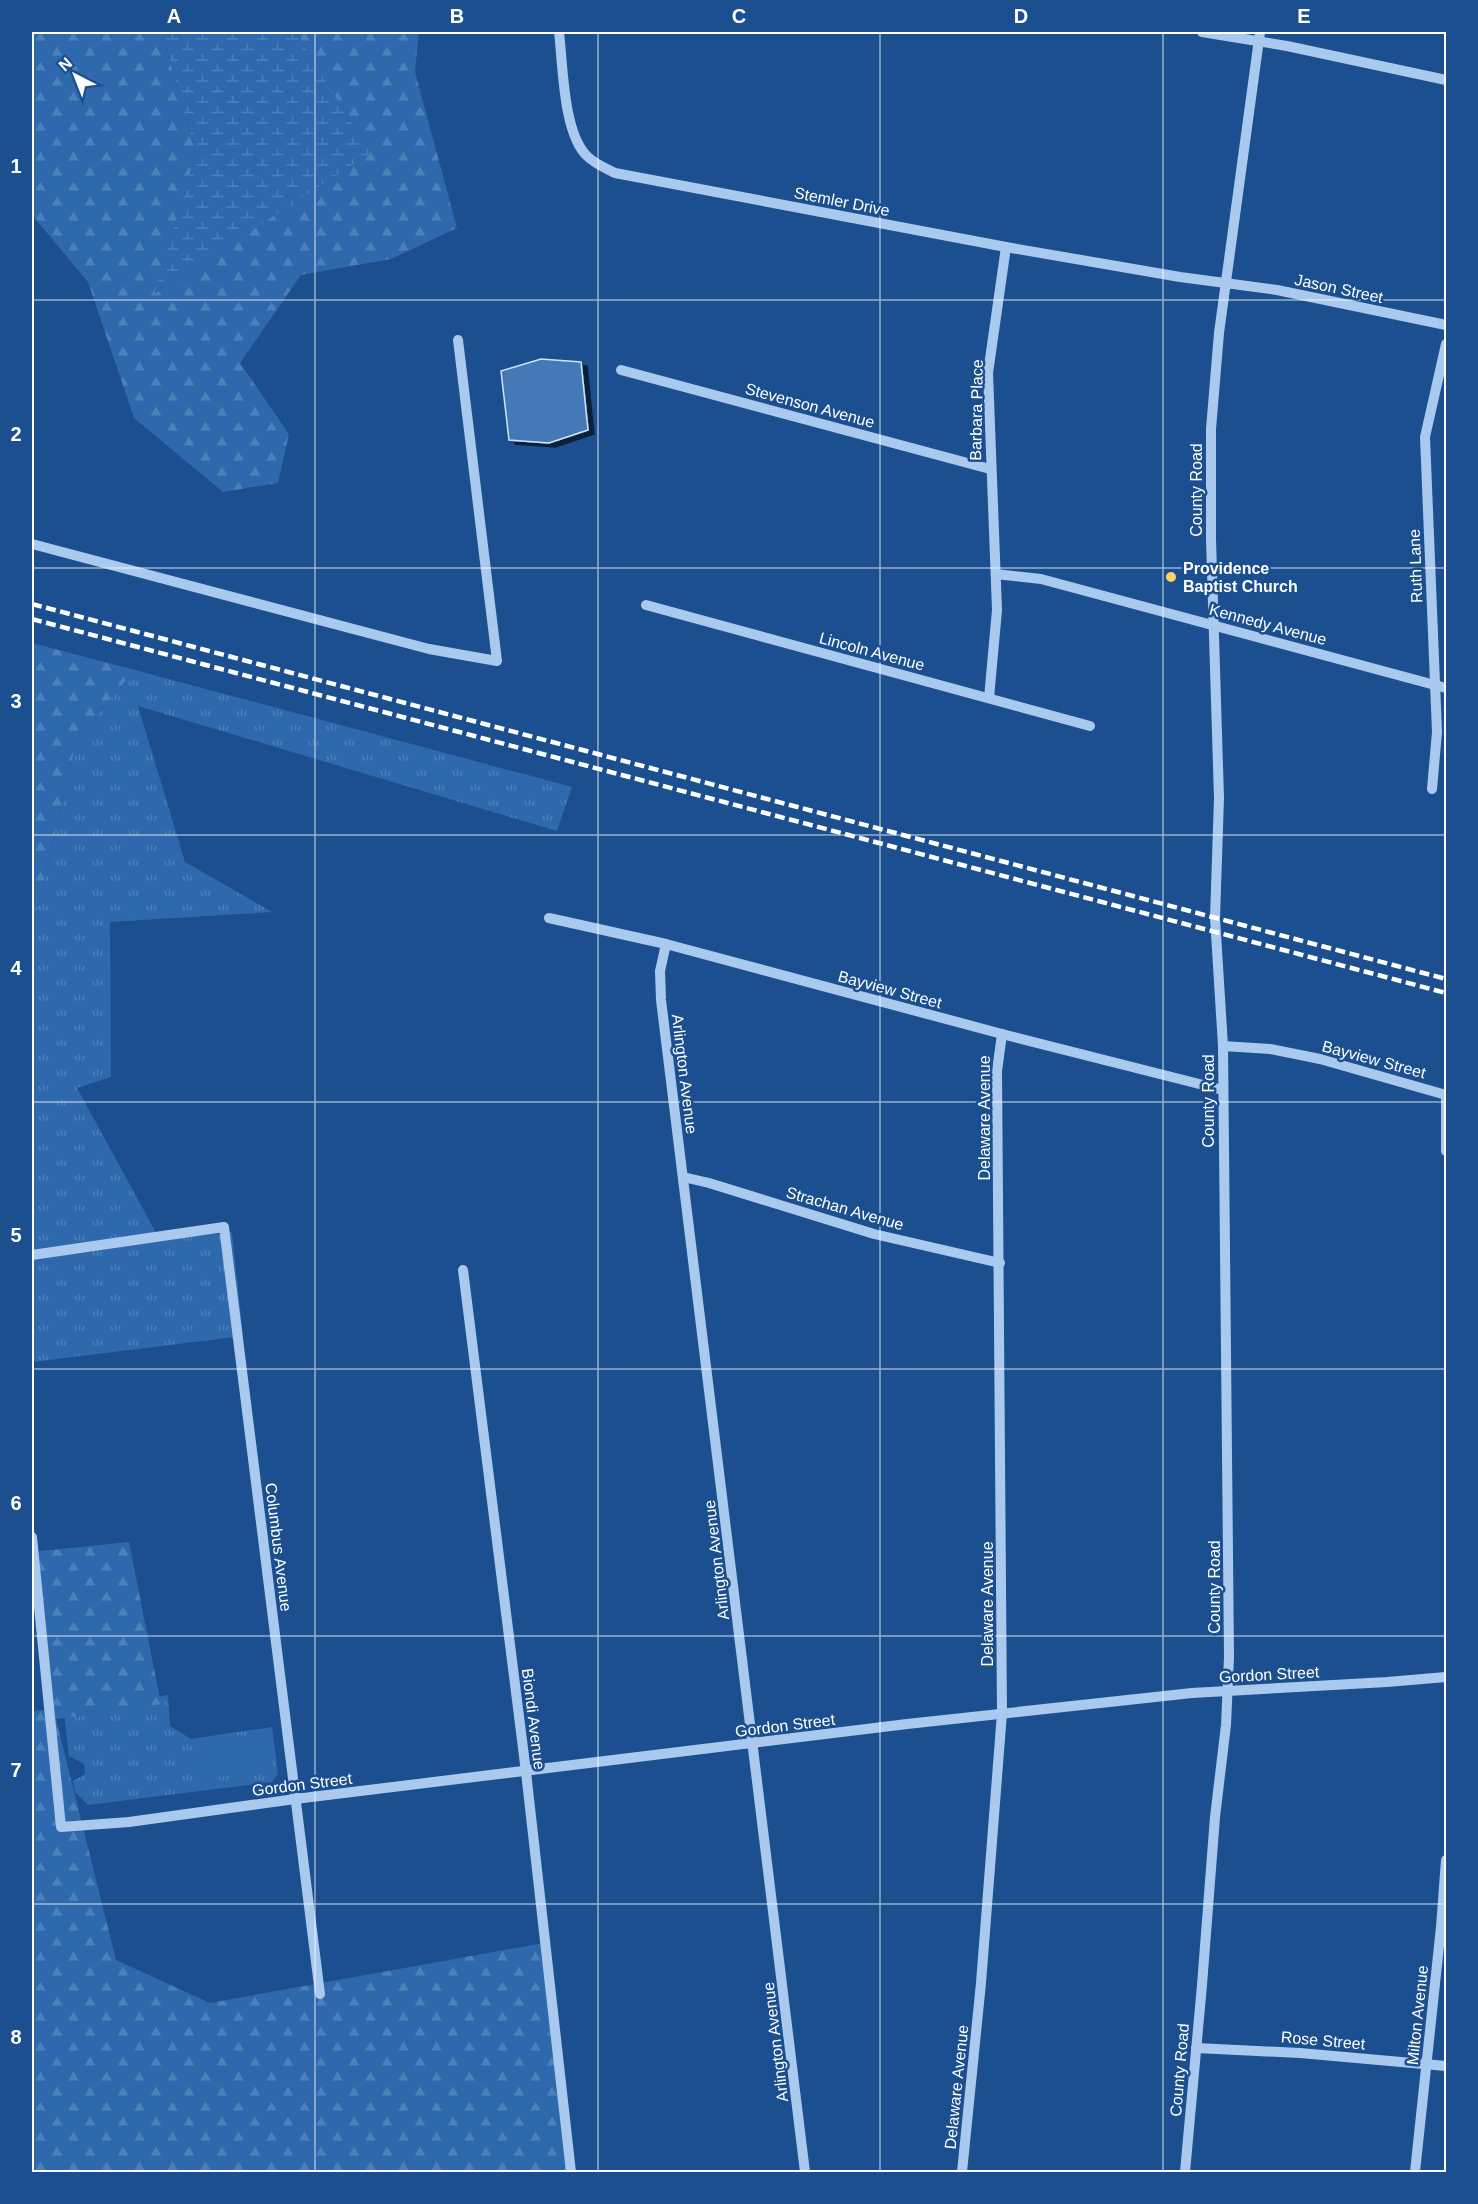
<svg xmlns="http://www.w3.org/2000/svg" width="1478" height="2204" font-family="Arial,sans-serif">
  <style>
    .grass { fill: url(#grass-tufts) }
    .forest { fill: url(#forest-firs) }
    .wetland { fill: url(#wetland-marsh) }
    .pitch { fill: #2e69ad }
    .building { fill: #4478b7; stroke: #cfe3fa; stroke-width: 1.5; filter: url(#shadow) }
    .lines { fill: none; stroke-linecap: round; stroke-linejoin: round }
    .minor { stroke: #a9c9ee; stroke-width: 10 }
    .rail { stroke: #fff; stroke-width: 4.5; stroke-dasharray: 10 4.5; stroke-linecap: butt }
    .grid { fill: none; stroke: #fff; stroke-width: 1.5; stroke-opacity: 0.55 }
    .poi-dot { fill: #ffd166; stroke: #1b4f8f; stroke-width: 2 }
    .labels { text-anchor: middle; stroke-width: 5; stroke-linejoin: round; paint-order: stroke }
    .street-label { font-size: 16px; fill: #fff; stroke: #1b4f8f }
    .poi-label { font-size: 16px; font-weight: bold; fill: #fff; stroke: #1b4f8f; text-anchor: start }
    .neatline { fill: none; stroke: #fff; stroke-width: 2 }
    .grid-label { font-size: 20px; text-anchor: middle; font-weight: bold; fill: #fff }
  </style>
  <defs>
    <pattern id="grass-tufts" width="24" height="20" patternUnits="userSpaceOnUse" patternTransform="scale(1.5)"><rect width="24" height="20" fill="#2e69ad"/><path d="M3 7l-1-3M5 7V3M7 7l1-3M15 17l-1-3M17 17v-4M19 17l1-3" fill="none" stroke="#4d80b9"/></pattern>
    <pattern id="forest-firs" width="22" height="20" patternUnits="userSpaceOnUse" patternTransform="scale(1.5)"><rect width="22" height="20" fill="#2e69ad"/><path d="M5 1l3.5 6h-7zM16 11l3.5 6h-7z" fill="#4d80b9"/></pattern>
    <pattern id="wetland-marsh" width="20" height="14" patternUnits="userSpaceOnUse" patternTransform="scale(1.5)"><rect width="20" height="14" fill="#2e69ad"/><path d="M1 5h8M5 5V1M11 12h8M15 12V8" fill="none" stroke="#4d80b9"/></pattern>
    <filter id="shadow"><feDropShadow dx="6" dy="4" stdDeviation="0" flood-color="#0009"/></filter>
  </defs>
  <rect width="100%" height="100%" fill="#1b4f8f"/>
  <g class="grass">
    <polygon points="135,670 572,787 557,831 138,706 185,862 272,912 110,922 111,1077 77,1088 160,1240 232,1232 243,1336 32,1362 32,933 77,738"/>
    <polygon points="168,1695 170,1726 191,1739 272,1727 278,1774 272,1782 88,1805 75,1792 73,1781 85,1774 84,1764 69,1756 64,1712"/>
  </g>
  <g class="forest">
    <polygon points="32,32 162,32 196,154 155,293 369,153 296,32 419,32 415,72 457,228 391,259 301,275 240,363 289,434 278,483 223,492 134,418 88,282 32,215"/>
    <polygon points="32,643 135,670 77,738 32,933"/>
    <polygon points="129,1542 161,1704 56,1719 116,1960 210,2003 544,1943 571,2172 32,2172 32,1711 53,1709 32,1552"/>
  </g>
  <polygon class="wetland" points="162,32 296,32 370,153 154,294 196,154"/>
  <polygon class="pitch" points="265,1734 270,1770 197,1780 193,1744"/>
  <polygon class="building" points="541,359 581,362 588,430 549,443 509,440 501,371"/>
  <g class="lines">
    <g class="minor">
      <path d="M559 32C563 65 563 133 587 156 595 164 605 168 615 173L1006 247 1180 277 1277 290 1446 325"/>
      <polyline points="1202,32 1287,46 1446,80"/>
      <polyline points="621,370 990,469"/>
      <polyline points="32,544 429,649 497,661 458,340"/>
      <polyline points="996,574 1041,579 1446,688"/>
      <polyline points="646,605 1090,726"/>
      <polyline points="989,698 997,610 988,373 1006,247"/>
      <polyline points="1432,789 1437,732 1425,437 1446,344"/>
      <polyline points="549,918 666,944 1002,1034 1223,1090"/>
      <polyline points="666,944 660,971 661,1000 805,2172"/>
      <polyline points="1223,1046 1270,1049 1320,1059 1446,1095"/>
      <polyline points="1446,1095 1446,1151"/>
      <polyline points="683,1177 709,1183 874,1234 1000,1263"/>
      <polyline points="32,1255 224,1227 320,1994"/>
      <polyline points="463,1270 526,1772 571,2172"/>
      <polyline points="32,1537 61,1827 129,1822 295,1799 907,1724 1192,1693 1387,1682 1446,1677"/>
      <polyline points="1196,2048 1300,2053 1446,2066"/>
      <polyline points="962,2172 981,1983 1002,1713 997,1071 1002,1034"/>
      <polyline points="1185,2172 1202,1985 1215,1817 1226,1725 1229,1657 1223,1046 1215,918 1219,798 1211,539 1211,429 1219,333 1260,32"/>
      <polyline points="1415,2172 1441,1927 1446,1860"/>
    </g>
    <g class="rail">
      <polyline points="32,604 1446,979"/>
      <polyline points="32,619 1446,993"/>
    </g>
  </g>
  <path class="grid" d="M315 32V2172M598 32V2172M880 32V2172M1163 32V2172M32 300H1446M32 568H1446M32 835H1446M32 1102H1446M32 1369H1446M32 1636H1446M32 1904H1446"/>
  <circle class="poi-dot" cx="1171" cy="577" r="6"/>
  <g class="labels">
    <g class="street-label">
      <text transform="translate(842 201) rotate(11)" y="6">Stemler Drive</text>
      <text transform="translate(1339 288) rotate(12)" y="6">Jason Street</text>
      <text transform="translate(810 405) rotate(15)" y="6">Stevenson Avenue</text>
      <text transform="translate(976 410) rotate(-89)" y="6">Barbara Place</text>
      <text transform="translate(1196 490) rotate(-90)" y="6">County Road</text>
      <text transform="translate(1415 566) rotate(-92)" y="6">Ruth Lane</text>
      <text transform="translate(1268 624) rotate(15)" y="6">Kennedy Avenue</text>
      <text transform="translate(872 651) rotate(15)" y="6">Lincoln Avenue</text>
      <text transform="translate(890 989) rotate(15)" y="6">Bayview Street</text>
      <text transform="translate(1374 1059) rotate(15)" y="6">Bayview Street</text>
      <text transform="translate(685 1074) rotate(83)" y="6">Arlington Avenue</text>
      <text transform="translate(1208 1101) rotate(-90)" y="6">County Road</text>
      <text transform="translate(984 1118) rotate(-90)" y="6">Delaware Avenue</text>
      <text transform="translate(845 1208) rotate(16)" y="6">Strachan Avenue</text>
      <text transform="translate(279 1547) rotate(83)" y="6">Columbus Avenue</text>
      <text transform="translate(716 1560) rotate(-97)" y="6">Arlington Avenue</text>
      <text transform="translate(1214 1587) rotate(-90)" y="6">County Road</text>
      <text transform="translate(987 1604) rotate(-90)" y="6">Delaware Avenue</text>
      <text transform="translate(1269 1674) rotate(-3)" y="6">Gordon Street</text>
      <text transform="translate(534 1719) rotate(83)" y="6">Biondi Avenue</text>
      <text transform="translate(785 1725) rotate(-7)" y="6">Gordon Street</text>
      <text transform="translate(302 1784) rotate(-7)" y="6">Gordon Street</text>
      <text transform="translate(1417 2015) rotate(-84)" y="6">Milton Avenue</text>
      <text transform="translate(1323 2040) rotate(5)" y="6">Rose Street</text>
      <text transform="translate(775 2042) rotate(-97)" y="6">Arlington Avenue</text>
      <text transform="translate(1179 2070) rotate(-85)" y="6">County Road</text>
      <text transform="translate(956 2087) rotate(-84)" y="6">Delaware Avenue</text>
    </g>
    <g class="poi-label">
      <text x="1183" y="574">Providence<tspan x="1183" dy="18">Baptist Church</tspan></text>
    </g>
  </g>
  <rect width="1478" height="2204" fill="none" stroke="#1b4f8f" stroke-width="66"/>
  <g transform="translate(75 75) rotate(318)" stroke="#1b4f8f" stroke-width="4.5" paint-order="stroke">
  <path d="M0-4.5L10 22L0 15L-10 22Z" fill="#ffffff"/>
  <text y="-9" font-size="16" font-weight="bold" text-anchor="middle" fill="#ffffff">N</text>
  </g>
  <rect x="33" y="33" width="1412" height="2138" class="neatline"/>
  <g class="grid-label">
    <text x="174" y="23">A</text>
    <text x="457" y="23">B</text>
    <text x="739" y="23">C</text>
    <text x="1021" y="23">D</text>
    <text x="1304" y="23">E</text>
    <text x="16" y="173">1</text>
    <text x="16" y="441">2</text>
    <text x="16" y="708">3</text>
    <text x="16" y="975">4</text>
    <text x="16" y="1242">5</text>
    <text x="16" y="1510">6</text>
    <text x="16" y="1777">7</text>
    <text x="16" y="2044">8</text>
  </g>
</svg>
